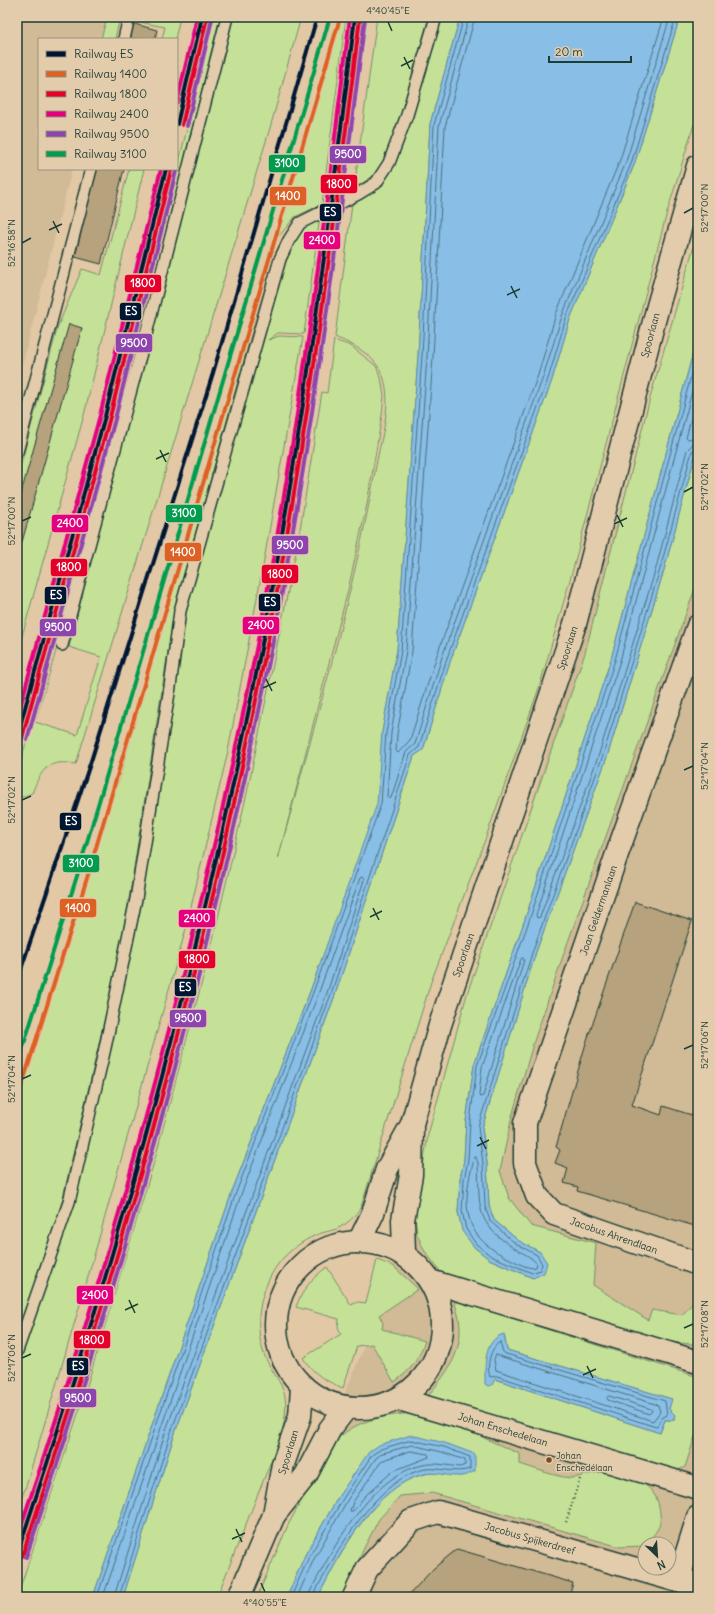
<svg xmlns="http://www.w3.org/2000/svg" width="715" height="1614" font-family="Delius,sans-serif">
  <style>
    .built { fill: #d1ba96; fill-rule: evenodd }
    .green { fill: #c5e198; stroke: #728f66; fill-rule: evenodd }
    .water { fill: #89bee7; stroke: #5f8a9f }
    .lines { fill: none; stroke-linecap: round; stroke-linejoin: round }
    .shore { stroke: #49717c; stroke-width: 1 }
    .building { fill: #b6a27d; stroke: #1f3d34 }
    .lane-casing { stroke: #1f3d34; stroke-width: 14 }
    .street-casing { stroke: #1f3d34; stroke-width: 25 }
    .secondary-casing { stroke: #1f3d34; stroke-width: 25 }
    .path { stroke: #1f3d34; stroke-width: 2.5; stroke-dasharray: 1 3; stroke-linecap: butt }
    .lane { stroke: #e3ccac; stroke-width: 11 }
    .street { stroke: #e3ccac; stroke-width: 22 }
    .secondary { stroke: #e3ccac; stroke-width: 22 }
    .rail-1-casing { stroke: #e3ccac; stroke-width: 7 }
    .rail-2-casing { stroke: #e3ccac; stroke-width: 7 }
    .rail-3-casing { stroke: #e3ccac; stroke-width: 7 }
    .rail-4-casing { stroke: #e3ccac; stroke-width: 7 }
    .rail-5-casing { stroke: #e3ccac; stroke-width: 7 }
    .rail-6-casing { stroke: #e3ccac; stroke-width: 7 }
    .rail-1 { stroke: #011633; stroke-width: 4 }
    .rail-2 { stroke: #dd6124; stroke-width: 4 }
    .rail-3 { stroke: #e4002b; stroke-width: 4 }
    .rail-4 { stroke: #e5007d; stroke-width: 4 }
    .rail-5 { stroke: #8e44ad; stroke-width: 4 }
    .rail-6 { stroke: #039c4e; stroke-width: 4 }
    .ticks { fill: none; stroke: #1f3d34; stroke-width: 1.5 }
    .bus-dot { fill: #7a4b2a; stroke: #e3ccac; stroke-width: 1.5 }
    .labels { text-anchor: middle; stroke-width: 3; stroke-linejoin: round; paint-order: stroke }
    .bus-label { font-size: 9px; fill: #1f3d34; stroke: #e3ccac; text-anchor: start }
    .street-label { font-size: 10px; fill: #1f3d34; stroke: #e3ccac }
    .line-badge { stroke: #e3ccac; stroke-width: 1.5 }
    .badge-label { font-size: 11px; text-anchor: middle; font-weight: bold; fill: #fff }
    .neatline { fill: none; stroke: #1f3d34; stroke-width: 1.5 }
    .ticks-label { font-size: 10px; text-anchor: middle; fill: #1f3d34 }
  </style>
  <rect width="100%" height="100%" fill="#e2c8a4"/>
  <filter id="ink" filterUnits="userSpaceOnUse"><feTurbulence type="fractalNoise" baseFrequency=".025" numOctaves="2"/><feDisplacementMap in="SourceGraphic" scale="8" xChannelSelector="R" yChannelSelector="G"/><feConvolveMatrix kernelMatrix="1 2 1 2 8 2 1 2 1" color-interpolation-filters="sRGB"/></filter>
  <g filter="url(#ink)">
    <g class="built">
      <polygon points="17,17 107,17 101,39 39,39 39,169 72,169 17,385"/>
      <path d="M698 254V1597H258L371 1331ZM645 1544H669V1568H645Z"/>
    </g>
    <g class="green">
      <polygon points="107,17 120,17 115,39 101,39"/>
      <polygon points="135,17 180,17 175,39 162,39 165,27 134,21"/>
      <path d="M215 17H220C161 253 105 489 35 722L77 735 101 657 69 647 232 17H301L270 128 76 764C48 759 42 768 32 793L17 799V775L108 446Z"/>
      <polygon points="342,17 346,17 322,204 295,217 278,237 175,607 121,950 59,1214 17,1333 17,1098 120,777 266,260"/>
      <polygon points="377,17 429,17 398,125 384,161 373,176 354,189"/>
      <path d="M441 17H460L430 124 418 356 397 650 382 732 378 804 311 989 233 1189 93 1597H17L83 1399 154 1162 211 948 247 793 298 542 322 392 327 393 334 340 351 346 376 366 381 378 384 396 382 415 367 504 348 590 278 859C313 729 353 599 376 466 381 438 393 403 383 376 375 355 354 345 335 337L352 204 381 186 395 162Z"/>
      <path d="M680 17H698V111L666 216 573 569 539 688 485 840 431 982 361 1207C356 1214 351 1221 342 1226 335 1231 325 1231 316 1235 302 1241 288 1251 278 1264 260 1289 253 1324 264 1354 269 1369 282 1381 285 1397 287 1411 284 1423 281 1436L217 1597H123L175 1433 335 995 414 756 423 750 451 659 552 380 570 319 634 165Z"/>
      <polygon points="129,169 144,169 84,415 17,654 17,479 58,326 82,269 101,275"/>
      <polygon points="320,216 304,334 278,333 268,340 279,336 303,337 263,566 228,751 185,932 86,1284 26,1486 17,1510 17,1366 78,1189 140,910 181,637 194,573 280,267 298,229"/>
      <polygon points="698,232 698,334 611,659 524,922 474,1065 466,1121 464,1160 460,1179 458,1212 463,1231 474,1247 489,1259 533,1278 540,1252 519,1241 494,1220 489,1206 487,1163 482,1128 536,952 607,757 664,570 698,445 698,580 564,953 533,1044 512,1116 500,1171 509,1198 531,1226 596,1243 593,1285 648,1320 652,1310 682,1315 698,1297 698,1341 691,1344 661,1341 443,1275 424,1250 417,1234 415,1215 428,1135 467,994 585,653 650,398"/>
      <path d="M377 1260 393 1266 418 1289 379 1315 383 1323 382 1329 425 1341C417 1361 412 1370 394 1382L372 1344 357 1346 343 1388C324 1380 315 1375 303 1358L341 1334 338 1327 339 1319 296 1307C303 1289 312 1278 327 1267L351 1305 358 1302 366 1303Z"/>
      <path d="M454 1300 698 1377V1427L685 1467 676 1471 428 1396C445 1375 461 1356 460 1327 460 1318 456 1308 454 1300ZM504 1335 507 1350 671 1399 669 1409 674 1415V1420H665L660 1433 495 1379Z"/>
      <path d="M420 1412 463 1426 484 1438 520 1454V1464C536 1469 553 1476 570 1478 573 1479 595 1472 602 1472 624 1471 655 1482 659 1507 663 1527 657 1532 643 1546L620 1547 432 1493 400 1496 379 1519 364 1548 343 1597H318C339 1556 375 1484 425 1474 435 1471 450 1475 461 1476L474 1454 340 1494 305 1555 287 1597H257L289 1523 336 1440C361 1417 387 1416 420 1412Z"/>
    </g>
    <g class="water">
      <polygon points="460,17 680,17 634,165 570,319 552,380 451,659 423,750 414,756 335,995 175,1433 123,1597 93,1597 233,1189 311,989 377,804 382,732 397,650 418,356 430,124"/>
      <polygon points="698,334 698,445 664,570 607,757 536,952 482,1128 487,1163 489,1206 494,1220 519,1241 540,1252 547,1263 544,1273 533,1278 489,1259 474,1247 462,1231 458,1212 460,1179 464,1160 466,1121 474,1065 524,922 611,659"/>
      <path d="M504 1334 507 1350 672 1399 669 1409 675 1415 673 1420H665L660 1433 495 1379 492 1385 488 1386 485 1384C485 1368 483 1339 504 1334Z"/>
      <path d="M411 1435 445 1443 475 1454V1471C471 1473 465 1476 461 1476 449 1477 435 1471 424 1474 373 1487 340 1554 318 1597H287L305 1555 340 1494 369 1452 379 1445Z"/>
    </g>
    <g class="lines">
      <g class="shore">
        <polyline points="469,17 439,126 427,357 406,651 391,733 387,797 389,799 391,798 406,752 415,744 442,657 543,377 562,316 626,162 670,17"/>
        <polyline points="475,17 445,127 433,357 412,651 397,734 396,751 398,753 410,740 437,655 538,375 556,314 620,160 664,17"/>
        <polyline points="698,350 615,660 528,924 477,1066 470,1121 468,1160 464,1180 462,1211 466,1229 476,1244 491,1256 532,1273 540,1270 542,1264 537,1255 516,1244 490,1221 485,1206 483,1163 478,1127 533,950 603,755 660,569 692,451 698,448"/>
        <polyline points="698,369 620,661 536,915 537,918 540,917 599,754 656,568 687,450 692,445 698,443"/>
        <polyline points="698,392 686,438 688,439 698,437"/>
        <polygon points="523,958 524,960 483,1096 480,1097 479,1095 482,1067 521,959"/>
        <path d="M476 1157 478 1163C480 1207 474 1222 514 1248 522 1253 531 1256 537 1264L536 1267C528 1270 517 1262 510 1259 473 1242 462 1220 469 1180 470 1172 473 1166 474 1158Z"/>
        <path d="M500 1342 503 1352 506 1354 665 1401 667 1415 662 1418 658 1426 656 1427 497 1376 490 1377C486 1367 490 1347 500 1342Z"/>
        <polygon points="496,1355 658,1405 660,1412 653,1421 496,1370 494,1360"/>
        <polygon points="609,1396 651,1409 652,1411 649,1414 608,1400 607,1398"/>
        <polygon points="411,1451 428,1454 429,1457 393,1471 365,1496 353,1511 350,1511 353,1502 380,1463 386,1459"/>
        <polyline points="97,1597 237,1190 314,990 381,804 386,733 401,651 422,356 434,125 464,17"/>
        <polyline points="103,1597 242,1192 319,992 360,878 363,877 364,880 327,993 166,1430 114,1597"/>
        <polyline points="119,1597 171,1432 331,994 410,755 419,747 447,658 548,379 566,318 631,164 676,17"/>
        <path d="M291 1597 309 1557 344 1497 372 1455 381 1449 411 1440 444 1447 470 1457V1469C454 1474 440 1467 425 1469 382 1477 345 1538 326 1572 322 1580 315 1589 315 1597"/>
        <path d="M297 1597 314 1559 348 1499 376 1458 383 1453 412 1445 442 1452 465 1460V1465L460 1467C449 1466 435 1462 423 1465 371 1475 333 1548 310 1592V1597"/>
      </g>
    </g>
    <g class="building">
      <polygon points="131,23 157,30 155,39 127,39"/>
      <polygon points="96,169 124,169 101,264 75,257"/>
      <polygon points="69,324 82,328 22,542 17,541 17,507"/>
      <polygon points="635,902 692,921 632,1105 661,1115 663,1106 698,1117 698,1227 577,1191 578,1187 564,1183 568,1168 555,1163 560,1150 556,1147 586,1043"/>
      <polygon points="457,1549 573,1583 569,1597 407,1597 434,1568"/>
    </g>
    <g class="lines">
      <g class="lane-casing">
        <g id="lane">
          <polyline points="124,39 129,17"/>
          <polyline points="17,452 91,169"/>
          <polyline points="62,645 145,338 227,17"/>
          <polyline points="17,1351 69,1202 105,1048 136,899 170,687 180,611 280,259 289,240 300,223 358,194 376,183 389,163 407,115 436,17"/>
        </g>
      </g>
      <g class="street-casing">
        <g id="street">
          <polyline points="698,626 617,854 525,1123 525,1163 537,1196 554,1214 698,1264"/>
          <polyline points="678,1581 698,1583"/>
          <polyline points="354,1597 367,1569 411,1521 438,1512 678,1581 698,1517"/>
        </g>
      </g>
      <g class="secondary-casing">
        <g id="secondary">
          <circle cx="359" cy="1325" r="83"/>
          <polyline points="359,1242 373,1213 387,1169 412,1124 440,1025 575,624 658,306 698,166"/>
          <polyline points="404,1253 403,1220 411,1175 412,1127"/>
          <polyline points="430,1281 698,1362"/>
          <polyline points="399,1399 698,1488"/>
          <polyline points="275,1514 306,1475 330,1429 346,1408"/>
          <polyline points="239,1597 274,1515 283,1464 300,1416 302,1388"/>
        </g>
      </g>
      <polyline class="path" points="566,1522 580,1479"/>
      <use href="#lane" class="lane"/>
      <use href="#street" class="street"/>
      <use href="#secondary" class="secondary"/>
      <g class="rail-1-casing">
        <g id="rail-1">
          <polyline points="177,124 202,17"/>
          <polyline points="17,737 105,416 166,169"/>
          <polyline points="17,981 91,761 213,373 317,17"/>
          <path d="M17 1554C118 1256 202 953 262 644 302 437 329 227 355 17"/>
        </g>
      </g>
      <g class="rail-2-casing">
        <polyline id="rail-2" points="22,1085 87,878 340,18"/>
      </g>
      <g class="rail-3-casing">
        <g id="rail-3">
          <polyline points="182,125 207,18"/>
          <polyline points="22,738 110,417 171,170"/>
          <path d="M22 1556C123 1257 207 954 267 645 307 437 334 227 360 18"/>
        </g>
      </g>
      <g class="rail-4-casing">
        <g id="rail-4">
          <polyline points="177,102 197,17"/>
          <polyline points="17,718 100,415 161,169"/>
          <path d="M17 1538C116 1246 197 948 257 645 298 438 324 227 350 17"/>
        </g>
      </g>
      <g class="rail-5-casing">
        <g id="rail-5">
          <polyline points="187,126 212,19"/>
          <polyline points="27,740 115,419 176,171"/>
          <path d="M26 1557C128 1259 212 956 272 646 312 438 339 228 365 18"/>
        </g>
      </g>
      <g class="rail-6-casing">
        <polyline id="rail-6" points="17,1066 77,876 330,17"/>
      </g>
      <use href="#rail-1" class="rail-1"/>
      <use href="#rail-2" class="rail-2"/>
      <use href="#rail-3" class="rail-3"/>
      <use href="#rail-4" class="rail-4"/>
      <use href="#rail-5" class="rail-5"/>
      <use href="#rail-6" class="rail-6"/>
    </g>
  </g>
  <path class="ticks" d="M388 22 392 31M404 57 410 69M401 66 413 60M684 213 693 208M53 221 59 233M49 230 62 224M22 243 31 238M511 286 517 298M507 295 520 289M160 450 166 462M156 459 169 453M684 492 693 487M617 515 623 527M22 521 31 517M614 524 627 518M266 679 272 691M263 688 276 682M684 770 693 766M22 800 31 796M373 908 379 920M370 917 382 911M684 1049 693 1045M22 1079 31 1075M480 1137 486 1149M477 1146 489 1140M129 1300 135 1313M125 1310 138 1304M684 1328 693 1324M22 1358 31 1354M587 1366 593 1378M583 1375 596 1369M236 1529 242 1542M232 1539 245 1533M261 1583 265 1592"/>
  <circle class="bus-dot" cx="549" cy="1460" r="3.5"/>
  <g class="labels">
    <g class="bus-label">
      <text x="556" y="1459">Johan<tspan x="556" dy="12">Enschedélaan</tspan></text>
    </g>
    <g class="street-label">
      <text transform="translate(650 335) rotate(-75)" y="4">Spoorlaan</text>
      <text transform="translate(567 648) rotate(-72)" y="4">Spoorlaan</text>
      <text transform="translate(598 910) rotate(-71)" y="4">Joan Geldermanlaan</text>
      <text transform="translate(463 955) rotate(-71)" y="4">Spoorlaan</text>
      <text transform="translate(614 1235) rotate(19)" y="4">Jacobus Ahrendlaan</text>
      <text transform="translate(503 1429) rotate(17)" y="4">Johan Enschedelaan</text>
      <text transform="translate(288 1452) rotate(-73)" y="4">Spoorlaan</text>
      <text transform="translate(530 1538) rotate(16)" y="4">Jacobus Spijkerdreef</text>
    </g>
  </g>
  <g class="line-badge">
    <rect x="329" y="145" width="38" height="19" rx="4" fill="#8e44ad"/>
    <rect x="268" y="154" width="38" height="19" rx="4" fill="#039c4e"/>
    <rect x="320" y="174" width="38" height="20" rx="4" fill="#e4002b"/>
    <rect x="269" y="186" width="38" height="20" rx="4" fill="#dd6124"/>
    <rect x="319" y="203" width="23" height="19" rx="4" fill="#011633"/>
    <rect x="303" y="231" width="38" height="19" rx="4" fill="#e5007d"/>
    <rect x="124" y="274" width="38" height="19" rx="4" fill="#e4002b"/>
    <rect x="119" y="302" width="23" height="19" rx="4" fill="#011633"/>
    <rect x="115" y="333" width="38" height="20" rx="4" fill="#8e44ad"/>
    <rect x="165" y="504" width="38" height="19" rx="4" fill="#039c4e"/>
    <rect x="51" y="514" width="38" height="19" rx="4" fill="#e5007d"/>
    <rect x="271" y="535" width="38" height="20" rx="4" fill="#8e44ad"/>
    <rect x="164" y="542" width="38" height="20" rx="4" fill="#dd6124"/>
    <rect x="50" y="558" width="38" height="19" rx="4" fill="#e4002b"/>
    <rect x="261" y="564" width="38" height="20" rx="4" fill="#e4002b"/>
    <rect x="44" y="586" width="23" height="19" rx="4" fill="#011633"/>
    <rect x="258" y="593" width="23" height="19" rx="4" fill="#011633"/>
    <rect x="242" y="616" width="38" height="19" rx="4" fill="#e5007d"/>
    <rect x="39" y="618" width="38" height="19" rx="4" fill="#8e44ad"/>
    <rect x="59" y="812" width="23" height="19" rx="4" fill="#011633"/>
    <rect x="62" y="854" width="38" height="19" rx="4" fill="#039c4e"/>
    <rect x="59" y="898" width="38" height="20" rx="4" fill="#dd6124"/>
    <rect x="178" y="909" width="38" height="19" rx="4" fill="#e5007d"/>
    <rect x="178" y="950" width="38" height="19" rx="4" fill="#e4002b"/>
    <rect x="174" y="978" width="23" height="19" rx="4" fill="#011633"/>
    <rect x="169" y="1009" width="38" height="19" rx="4" fill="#8e44ad"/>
    <rect x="76" y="1285" width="38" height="20" rx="4" fill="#e5007d"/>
    <rect x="73" y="1330" width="38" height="19" rx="4" fill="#e4002b"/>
    <rect x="66" y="1357" width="23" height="19" rx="4" fill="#011633"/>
    <rect x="59" y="1388" width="38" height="20" rx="4" fill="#8e44ad"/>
  </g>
  <g class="badge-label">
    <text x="348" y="158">9500</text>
    <text x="287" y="167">3100</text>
    <text x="339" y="188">1800</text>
    <text x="288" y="200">1400</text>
    <text x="330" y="216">ES</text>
    <text x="322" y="244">2400</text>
    <text x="143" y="287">1800</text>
    <text x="131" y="315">ES</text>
    <text x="134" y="347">9500</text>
    <text x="184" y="517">3100</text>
    <text x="70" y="527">2400</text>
    <text x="290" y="549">9500</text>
    <text x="183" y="556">1400</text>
    <text x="69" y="571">1800</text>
    <text x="280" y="578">1800</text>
    <text x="56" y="599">ES</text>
    <text x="270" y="606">ES</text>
    <text x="261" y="629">2400</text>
    <text x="58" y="631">9500</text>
    <text x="71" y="825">ES</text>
    <text x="81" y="867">3100</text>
    <text x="78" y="912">1400</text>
    <text x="197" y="922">2400</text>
    <text x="197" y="963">1800</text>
    <text x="185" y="991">ES</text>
    <text x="188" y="1022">9500</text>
    <text x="95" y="1299">2400</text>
    <text x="92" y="1344">1800</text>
    <text x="78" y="1370">ES</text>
    <text x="78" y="1402">9500</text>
  </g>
  <rect width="715" height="1614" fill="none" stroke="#e3ccac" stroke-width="44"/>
  <rect x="38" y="38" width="140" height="132" fill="#e3ccac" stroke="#95937c"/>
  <rect x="46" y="51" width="20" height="6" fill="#011633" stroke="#95937c"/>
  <text x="74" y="58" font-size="12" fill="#1f3d34">Railway ES</text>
  <rect x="46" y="71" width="20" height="6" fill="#dd6124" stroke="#95937c"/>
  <text x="74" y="78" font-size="12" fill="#1f3d34">Railway 1400</text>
  <rect x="46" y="91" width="20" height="6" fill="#e4002b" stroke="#95937c"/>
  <text x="74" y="98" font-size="12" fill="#1f3d34">Railway 1800</text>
  <rect x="46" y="111" width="20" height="6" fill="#e5007d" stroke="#95937c"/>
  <text x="74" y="118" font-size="12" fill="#1f3d34">Railway 2400</text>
  <rect x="46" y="131" width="20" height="6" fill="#8e44ad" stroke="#95937c"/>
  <text x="74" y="138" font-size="12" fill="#1f3d34">Railway 9500</text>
  <rect x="46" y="151" width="20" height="6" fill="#039c4e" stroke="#95937c"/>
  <text x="74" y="158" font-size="12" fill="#1f3d34">Railway 3100</text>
  <g transform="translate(657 1556) rotate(155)"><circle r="19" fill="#e3ccac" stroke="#95937c"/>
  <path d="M0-3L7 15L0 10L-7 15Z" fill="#1f3d34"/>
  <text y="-6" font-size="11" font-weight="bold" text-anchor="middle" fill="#1f3d34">N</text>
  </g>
  <path d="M549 56v6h82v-6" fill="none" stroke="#1f3d34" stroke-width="2"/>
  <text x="555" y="56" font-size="12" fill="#1f3d34" stroke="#e3ccac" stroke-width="3" paint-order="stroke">20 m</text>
  <rect x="22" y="22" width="671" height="1570" class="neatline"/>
  <g class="ticks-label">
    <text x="388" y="14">4°40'45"E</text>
    <text transform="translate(704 208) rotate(-90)" y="4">52°17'00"N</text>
    <text transform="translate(11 243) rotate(-90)" y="4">52°16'58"N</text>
    <text transform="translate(704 487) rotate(-90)" y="4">52°17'02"N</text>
    <text transform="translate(11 521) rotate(-90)" y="4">52°17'00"N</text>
    <text transform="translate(704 766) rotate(-90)" y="4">52°17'04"N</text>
    <text transform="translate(11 800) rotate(-90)" y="4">52°17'02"N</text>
    <text transform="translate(704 1045) rotate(-90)" y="4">52°17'06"N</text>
    <text transform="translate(11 1079) rotate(-90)" y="4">52°17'04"N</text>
    <text transform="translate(704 1324) rotate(-90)" y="4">52°17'08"N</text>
    <text transform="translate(11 1358) rotate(-90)" y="4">52°17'06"N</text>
    <text x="265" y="1606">4°40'55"E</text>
  </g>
</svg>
